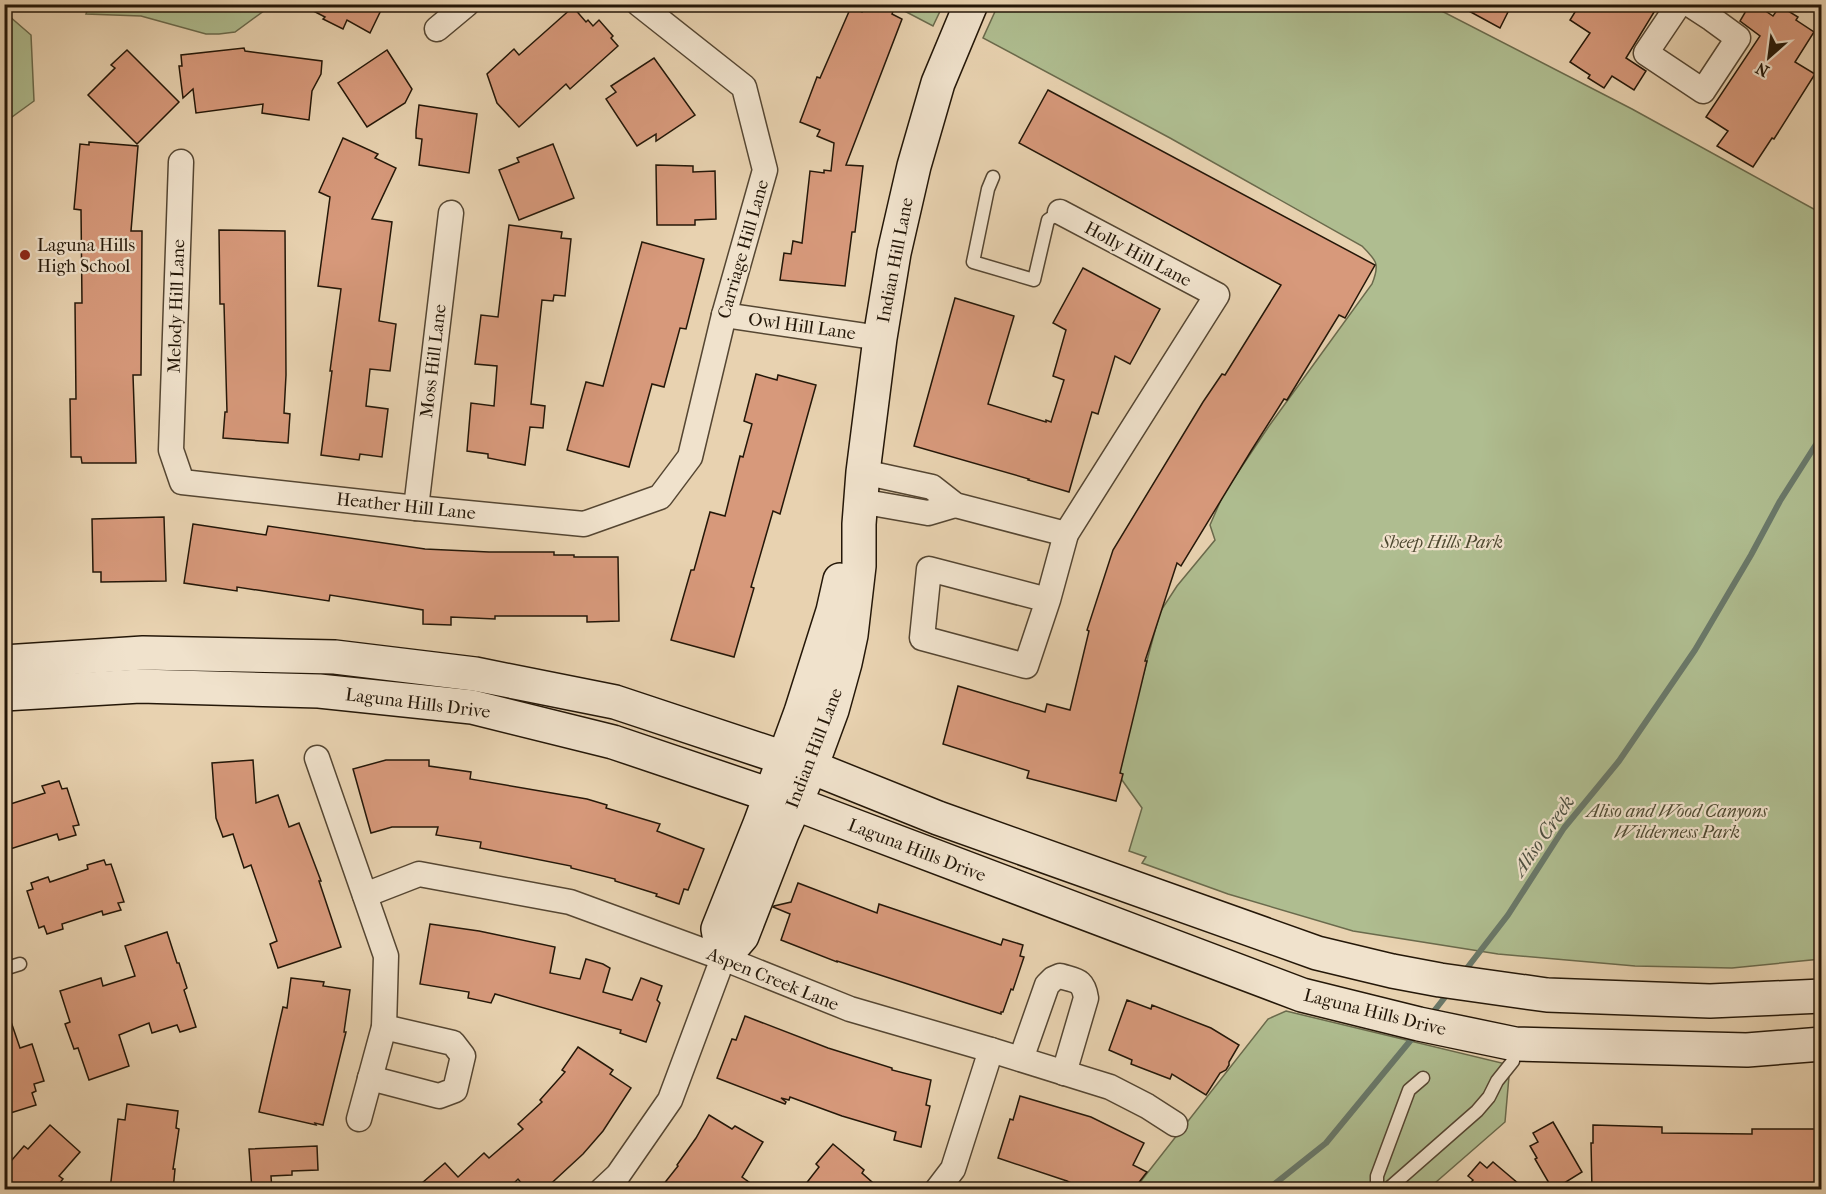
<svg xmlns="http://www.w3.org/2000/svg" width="1826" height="1194" font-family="'IM FELL French Canon',serif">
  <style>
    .green { fill: #afbd90; stroke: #6a6a4c; stroke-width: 1.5 }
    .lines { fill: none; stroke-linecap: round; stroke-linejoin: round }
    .stream { stroke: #697869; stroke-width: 6 }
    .building { fill: #d7997b; stroke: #241708; stroke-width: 1.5 }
    .lane-casing { stroke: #554632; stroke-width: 15 }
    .street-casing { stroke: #554632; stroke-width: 27 }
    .secondary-casing { stroke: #241708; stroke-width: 36 }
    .lane { stroke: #f0e2cc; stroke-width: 12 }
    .street { stroke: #f0e2cc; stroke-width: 24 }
    .secondary { stroke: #f0e2cc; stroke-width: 33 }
    .poi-dot { fill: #8f2418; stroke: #f0e2cc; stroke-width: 2 }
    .labels { text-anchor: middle; stroke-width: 4.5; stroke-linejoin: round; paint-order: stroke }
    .poi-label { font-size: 18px; fill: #241708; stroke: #f0e2cc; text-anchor: start }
    .street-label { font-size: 18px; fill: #241708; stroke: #f0e2cc }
    .park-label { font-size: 18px; font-style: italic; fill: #4e4931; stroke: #f0e2cc }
    .water-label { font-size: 20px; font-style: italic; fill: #4c4f40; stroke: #f0e2cc }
  </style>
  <rect width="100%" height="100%" fill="#e8d2b0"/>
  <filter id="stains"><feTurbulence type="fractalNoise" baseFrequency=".00333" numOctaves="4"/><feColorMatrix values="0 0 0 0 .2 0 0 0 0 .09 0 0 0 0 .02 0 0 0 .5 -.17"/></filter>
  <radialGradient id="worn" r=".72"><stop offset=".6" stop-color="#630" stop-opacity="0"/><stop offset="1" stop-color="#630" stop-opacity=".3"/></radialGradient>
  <g class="green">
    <polygon points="89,5 89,4 272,5 235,32 219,34 206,34 141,16 86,14"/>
    <polygon points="893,5 943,5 933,26"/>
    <path d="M998 5H1430L1632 109 1821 213V959L1732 968 1635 966 1498 954 1353 931 1228 894 1142 863 1146 857 1129 851 1142 808 1117 773 1160 612 1177 586 1215 540 1210 525 1224 493 1269 426 1372 284C1380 264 1377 261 1362 246L1170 138 983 38Z"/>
    <polygon points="4,16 9,16 31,35 34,101 5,122"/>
    <polygon points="1286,1011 1510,1065 1505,1122 1428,1189 1134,1190 1268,1019"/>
  </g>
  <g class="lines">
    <g class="stream">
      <polyline points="1464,972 1508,915 1564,828 1619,761 1695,650 1751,555 1780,501 1822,435"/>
      <polyline points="1431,1015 1449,992"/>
      <polyline points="1267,1190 1326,1143 1415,1035"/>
    </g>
  </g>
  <g class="building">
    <polygon points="300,4 384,4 370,33 347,20 343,29 323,19 325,17"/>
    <polygon points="873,4 893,11 892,14 902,19 846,165 863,166 855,232 852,232 845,286 780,280 784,253 791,254 793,241 802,243 810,171 824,173 824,170 831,171 834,143 817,136 820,130 800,122 817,77 820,78 851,7 862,12 863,9 870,11"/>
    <polygon points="1456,4 1512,4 1500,28"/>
    <polygon points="1580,4 1659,4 1626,58 1646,71 1634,90 1612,76 1604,88 1588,78 1590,75 1570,62 1590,33 1570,20"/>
    <polygon points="1750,4 1755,4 1773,16 1780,6 1798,17 1796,20 1814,32 1795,62 1815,74 1774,139 1772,138 1753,167 1717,146 1728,131 1706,117 1760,36 1740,21"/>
    <polygon points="573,7 586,22 588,20 593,26 599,20 613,36 611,38 618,46 570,89 566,84 519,127 497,103 487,74 514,49 519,55"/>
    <polygon points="244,48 245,51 322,61 321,74 312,91 309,120 262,113 263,104 196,113 193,89 183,98 179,66 182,66 181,55"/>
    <polygon points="127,50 179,102 137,144 88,95 115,68 111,65"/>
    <polygon points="387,50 412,89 405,103 367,127 338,83"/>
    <polygon points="654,58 695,115 656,141 656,134 637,146 606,99 616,92 611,86"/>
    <polygon points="1048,90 1375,265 1345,318 1339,315 1287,400 1284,399 1251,451 1181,566 1177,563 1145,661 1147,661 1120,773 1123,774 1116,801 1027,778 1029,771 943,744 958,686 1045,712 1047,704 1070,710 1089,631 1087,630 1113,550 1203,402 1222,374 1225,375 1281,285 1019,143"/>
    <polygon points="419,105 477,114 469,173 419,165 422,139 416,138 416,131"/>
    <polygon points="343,138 378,154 375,158 396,168 372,219 392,222 379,321 396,324 390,371 370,369 366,406 388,409 382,457 360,454 359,460 321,455 332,371 330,371 341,289 318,286 330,197 319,192"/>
    <polygon points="89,142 138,146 131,231 142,231 141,375 133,375 136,463 82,463 81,457 71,457 70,399 76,399 75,303 82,303 81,210 74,209 80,144 89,145"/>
    <polygon points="553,144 574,198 519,220 499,170 519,162 517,158"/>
    <polygon points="656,165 693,166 693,172 715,171 716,219 695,220 695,225 657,225"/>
    <polygon points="509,225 562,232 561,238 571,239 565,296 554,295 553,301 542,300 531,404 545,406 543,428 530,427 525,465 488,458 488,454 467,451 471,403 494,406 497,366 475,364 481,315 498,317"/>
    <polygon points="219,230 285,231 286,375 284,413 290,414 288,443 223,438 225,412 227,412 224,304 220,304"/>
    <polygon points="642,242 704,259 686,329 680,328 664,387 652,384 629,467 567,450 586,382 603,386"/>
    <polygon points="1083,268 1160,309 1130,364 1115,356 1098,414 1092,412 1069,492 1028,480 1029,479 914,446 955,298 1014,316 988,404 1046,422 1046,420 1051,422 1064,380 1053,376 1066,330 1053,323"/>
    <polygon points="756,374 777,380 778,375 816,385 780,514 773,511 751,587 754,588 734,657 671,640 691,570 694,570 710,512 725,516 740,456 743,457 752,424 744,421"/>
    <polygon points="164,517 166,581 101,582 101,572 93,572 92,519"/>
    <polygon points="193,524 266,535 268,526 425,549 489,552 554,552 554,555 574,555 574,557 618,557 619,621 587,622 587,616 495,616 495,619 451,617 451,625 423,624 423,610 330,595 329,601 237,587 237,591 184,583"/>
    <polygon points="253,760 256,803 278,795 289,827 299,823 321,881 319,881 341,947 278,968 270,944 277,941 251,865 244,868 233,834 223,837 216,818 212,763"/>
    <polygon points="386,760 429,760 429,766 471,772 470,779 587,799 607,805 606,808 660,824 657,831 704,849 688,890 684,889 679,904 656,896 657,894 615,881 615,879 571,868 571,866 480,848 481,842 436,835 438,827 392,827 371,833 353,769"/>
    <polygon points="59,781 62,789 67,788 79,825 73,826 76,835 59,840 57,834 4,851 4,806 45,793 42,786"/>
    <polygon points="104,860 106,865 111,864 124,902 118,903 121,910 103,915 102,911 62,924 63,929 47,934 44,926 39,928 27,891 33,889 31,883 48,877 50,882 88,869 87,865"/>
    <polygon points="798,883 877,913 879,904 1001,945 1003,939 1023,945 1020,956 1024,957 1013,990 1011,989 1003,1012 1001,1012 1001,1014 960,1001 837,961 837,962 781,940 790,914 773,907 774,906 791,902"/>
    <polygon points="430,924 479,931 555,947 550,973 580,979 586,959 603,964 610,968 603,992 632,1000 641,978 662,986 657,1000 660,1003 646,1042 620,1033 621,1030 495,994 491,1003 468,998 469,992 420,984"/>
    <polygon points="167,932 177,963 179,963 187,988 184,990 196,1027 180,1032 177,1025 152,1033 149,1023 119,1035 129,1066 89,1080 78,1048 74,1049 65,1024 70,1022 60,991 101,978 103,986 135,976 125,946"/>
    <polygon points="291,978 324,982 323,986 350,990 344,1032 346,1032 323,1125 315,1123 316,1125 259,1112 283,1007 287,1008"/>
    <polygon points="1127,1000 1151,1009 1152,1005 1211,1028 1239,1045 1229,1062 1229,1065 1226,1070 1220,1073 1206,1095 1172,1074 1170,1079 1131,1064 1132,1060 1109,1050"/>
    <polygon points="7,1010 20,1048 32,1044 44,1081 34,1084 36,1091 32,1093 36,1105 4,1115 4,1011"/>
    <polygon points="745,1016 828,1048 892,1068 892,1070 931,1080 926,1105 930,1106 921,1147 894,1140 896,1132 842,1116 790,1097 789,1100 781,1098 786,1102 785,1104 717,1078 732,1039 736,1040"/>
    <polygon points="578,1047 613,1070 610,1074 631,1088 603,1131 583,1154 544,1190 527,1190 518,1179 507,1190 414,1190 445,1163 458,1177 484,1153 489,1158 523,1129 518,1124 542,1102 540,1100 565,1072 562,1070"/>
    <polygon points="1020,1096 1091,1117 1144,1143 1133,1165 1147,1172 1133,1190 1086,1190 1067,1181 998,1158 1010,1119 1013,1120"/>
    <polygon points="127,1104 178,1111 176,1128 179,1129 173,1169 175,1169 173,1190 110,1190 118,1119 125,1120"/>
    <polygon points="709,1115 732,1129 735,1126 763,1142 742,1177 760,1190 659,1190 678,1166 677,1165 696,1138"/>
    <polygon points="1553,1122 1582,1172 1553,1190 1535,1159 1537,1158 1530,1146 1538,1142 1533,1133"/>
    <polygon points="50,1125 80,1152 59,1176 63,1179 54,1190 5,1190 5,1168 24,1146 28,1149"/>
    <polygon points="1593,1125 1662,1127 1662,1133 1752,1134 1752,1129 1821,1129 1821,1190 1592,1190 1591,1143 1593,1143"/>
    <polygon points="833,1144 864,1170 862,1173 881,1190 801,1190 819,1167 816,1164"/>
    <polygon points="317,1146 318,1170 292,1171 292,1175 271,1176 272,1190 252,1190 249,1149"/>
    <polygon points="1480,1162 1487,1168 1493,1162 1526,1190 1464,1190 1473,1180 1468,1176"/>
  </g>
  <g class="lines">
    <g class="lane-casing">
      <g id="lane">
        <polyline points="993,177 988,189 973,262 1034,280 1048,220 1060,212"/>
        <polyline points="4,969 20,964"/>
        <polyline points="1377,1190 1377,1176 1409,1090 1423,1078"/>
        <polyline points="1387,1190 1477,1111 1489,1097 1497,1081 1513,1061 1515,1045"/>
      </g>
    </g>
    <g class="street-casing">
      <g id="street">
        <polyline points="1679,4 1646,53 1703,91 1738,38 1712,19 1689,4"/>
        <polyline points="437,29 467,4"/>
        <polyline points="181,162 171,450 182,482 416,508 584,524 660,497 690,457 724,315 765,170 744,87 639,4"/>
        <polyline points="724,315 880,338"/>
        <polyline points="863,472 932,487 955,505 1066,534"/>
        <polyline points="860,501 928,513 955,505"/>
        <polyline points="416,508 451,213"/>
        <polyline points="1048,600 929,569 922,638 1026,666 1048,600 1066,534 1217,295 1060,212"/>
        <polyline points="317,758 386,956 384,1027 359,1119"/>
        <polyline points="365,895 419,874 570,902 723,958 850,1009 991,1050 1110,1087 1147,1106 1175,1124"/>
        <path d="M1021 1059 1047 985 1053 979 1060 976C1076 981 1083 979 1086 998L1064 1073"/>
        <polyline points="370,1078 439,1096 455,1090 463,1056 453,1043 384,1027"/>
        <polyline points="602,1190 618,1175 670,1100 723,958"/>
        <polyline points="937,1190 953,1169 991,1050"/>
      </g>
    </g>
    <g class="secondary-casing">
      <g id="secondary">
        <polyline points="4,662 143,653 335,657 475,674 615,702 811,767 938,818 1317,953 1392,971 1440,980 1547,995 1710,1001 1822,996"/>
        <polyline points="4,694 140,686 319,691 472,707 613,742 794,803 1302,995 1419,1024 1515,1044 1747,1050 1822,1044"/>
        <polyline points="723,958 742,936 782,833 811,767 832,710 845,663 851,635 859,566 859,524 863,472 880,338 894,253 914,166 938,83 971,4"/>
        <polyline points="723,958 718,929 760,824 801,712 833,611 840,580"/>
      </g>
    </g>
    <use href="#lane" class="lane"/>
    <use href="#street" class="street"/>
    <use href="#secondary" class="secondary"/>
  </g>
  <circle class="poi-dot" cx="25" cy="255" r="6"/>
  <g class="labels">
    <g class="poi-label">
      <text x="37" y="251">Laguna Hills<tspan x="37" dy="21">High School</tspan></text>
    </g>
    <g class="street-label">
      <text transform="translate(743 249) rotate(-74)" y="6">Carriage Hill Lane</text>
      <text transform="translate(1138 254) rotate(28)" y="6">Holly Hill Lane</text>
      <text transform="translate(895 260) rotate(-79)" y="6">Indian Hill Lane</text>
      <text transform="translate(176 306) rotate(-88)" y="6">Melody Hill Lane</text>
      <text transform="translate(802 326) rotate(8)" y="6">Owl Hill Lane</text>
      <text transform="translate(433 361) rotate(-83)" y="6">Moss Hill Lane</text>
      <text transform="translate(406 506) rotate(6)" y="6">Heather Hill Lane</text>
      <text transform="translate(418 703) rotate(7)" y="6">Laguna Hills Drive</text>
      <text transform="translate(814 748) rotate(-69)" y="6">Indian Hill Lane</text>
      <text transform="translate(917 850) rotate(21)" y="6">Laguna Hills Drive</text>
      <text transform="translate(773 979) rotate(22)" y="6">Aspen Creek Lane</text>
      <text transform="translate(1375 1012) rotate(14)" y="6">Laguna Hills Drive</text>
    </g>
    <g class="park-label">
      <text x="1442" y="548">Sheep Hills Park</text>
      <text x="1677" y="817">Aliso and Wood Canyons<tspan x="1677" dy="21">Wilderness Park</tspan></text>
    </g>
    <g class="water-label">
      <text transform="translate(1543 835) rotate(-55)" y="7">Aliso Creek</text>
    </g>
  </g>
  <rect width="1826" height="1194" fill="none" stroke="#e8d2b0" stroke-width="24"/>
  <rect x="6" y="6" width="1814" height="1182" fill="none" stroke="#241708" stroke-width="3"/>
  <rect x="12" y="12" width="1802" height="1170" fill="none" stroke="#241708" stroke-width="1.5"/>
  <g transform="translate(1769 57) rotate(208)" stroke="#f0e2cc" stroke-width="4.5" paint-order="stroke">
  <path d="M0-4.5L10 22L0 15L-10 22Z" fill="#241708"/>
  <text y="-9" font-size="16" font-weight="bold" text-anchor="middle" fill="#241708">N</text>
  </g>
  <rect width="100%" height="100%" filter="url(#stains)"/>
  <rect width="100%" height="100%" fill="url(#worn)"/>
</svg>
